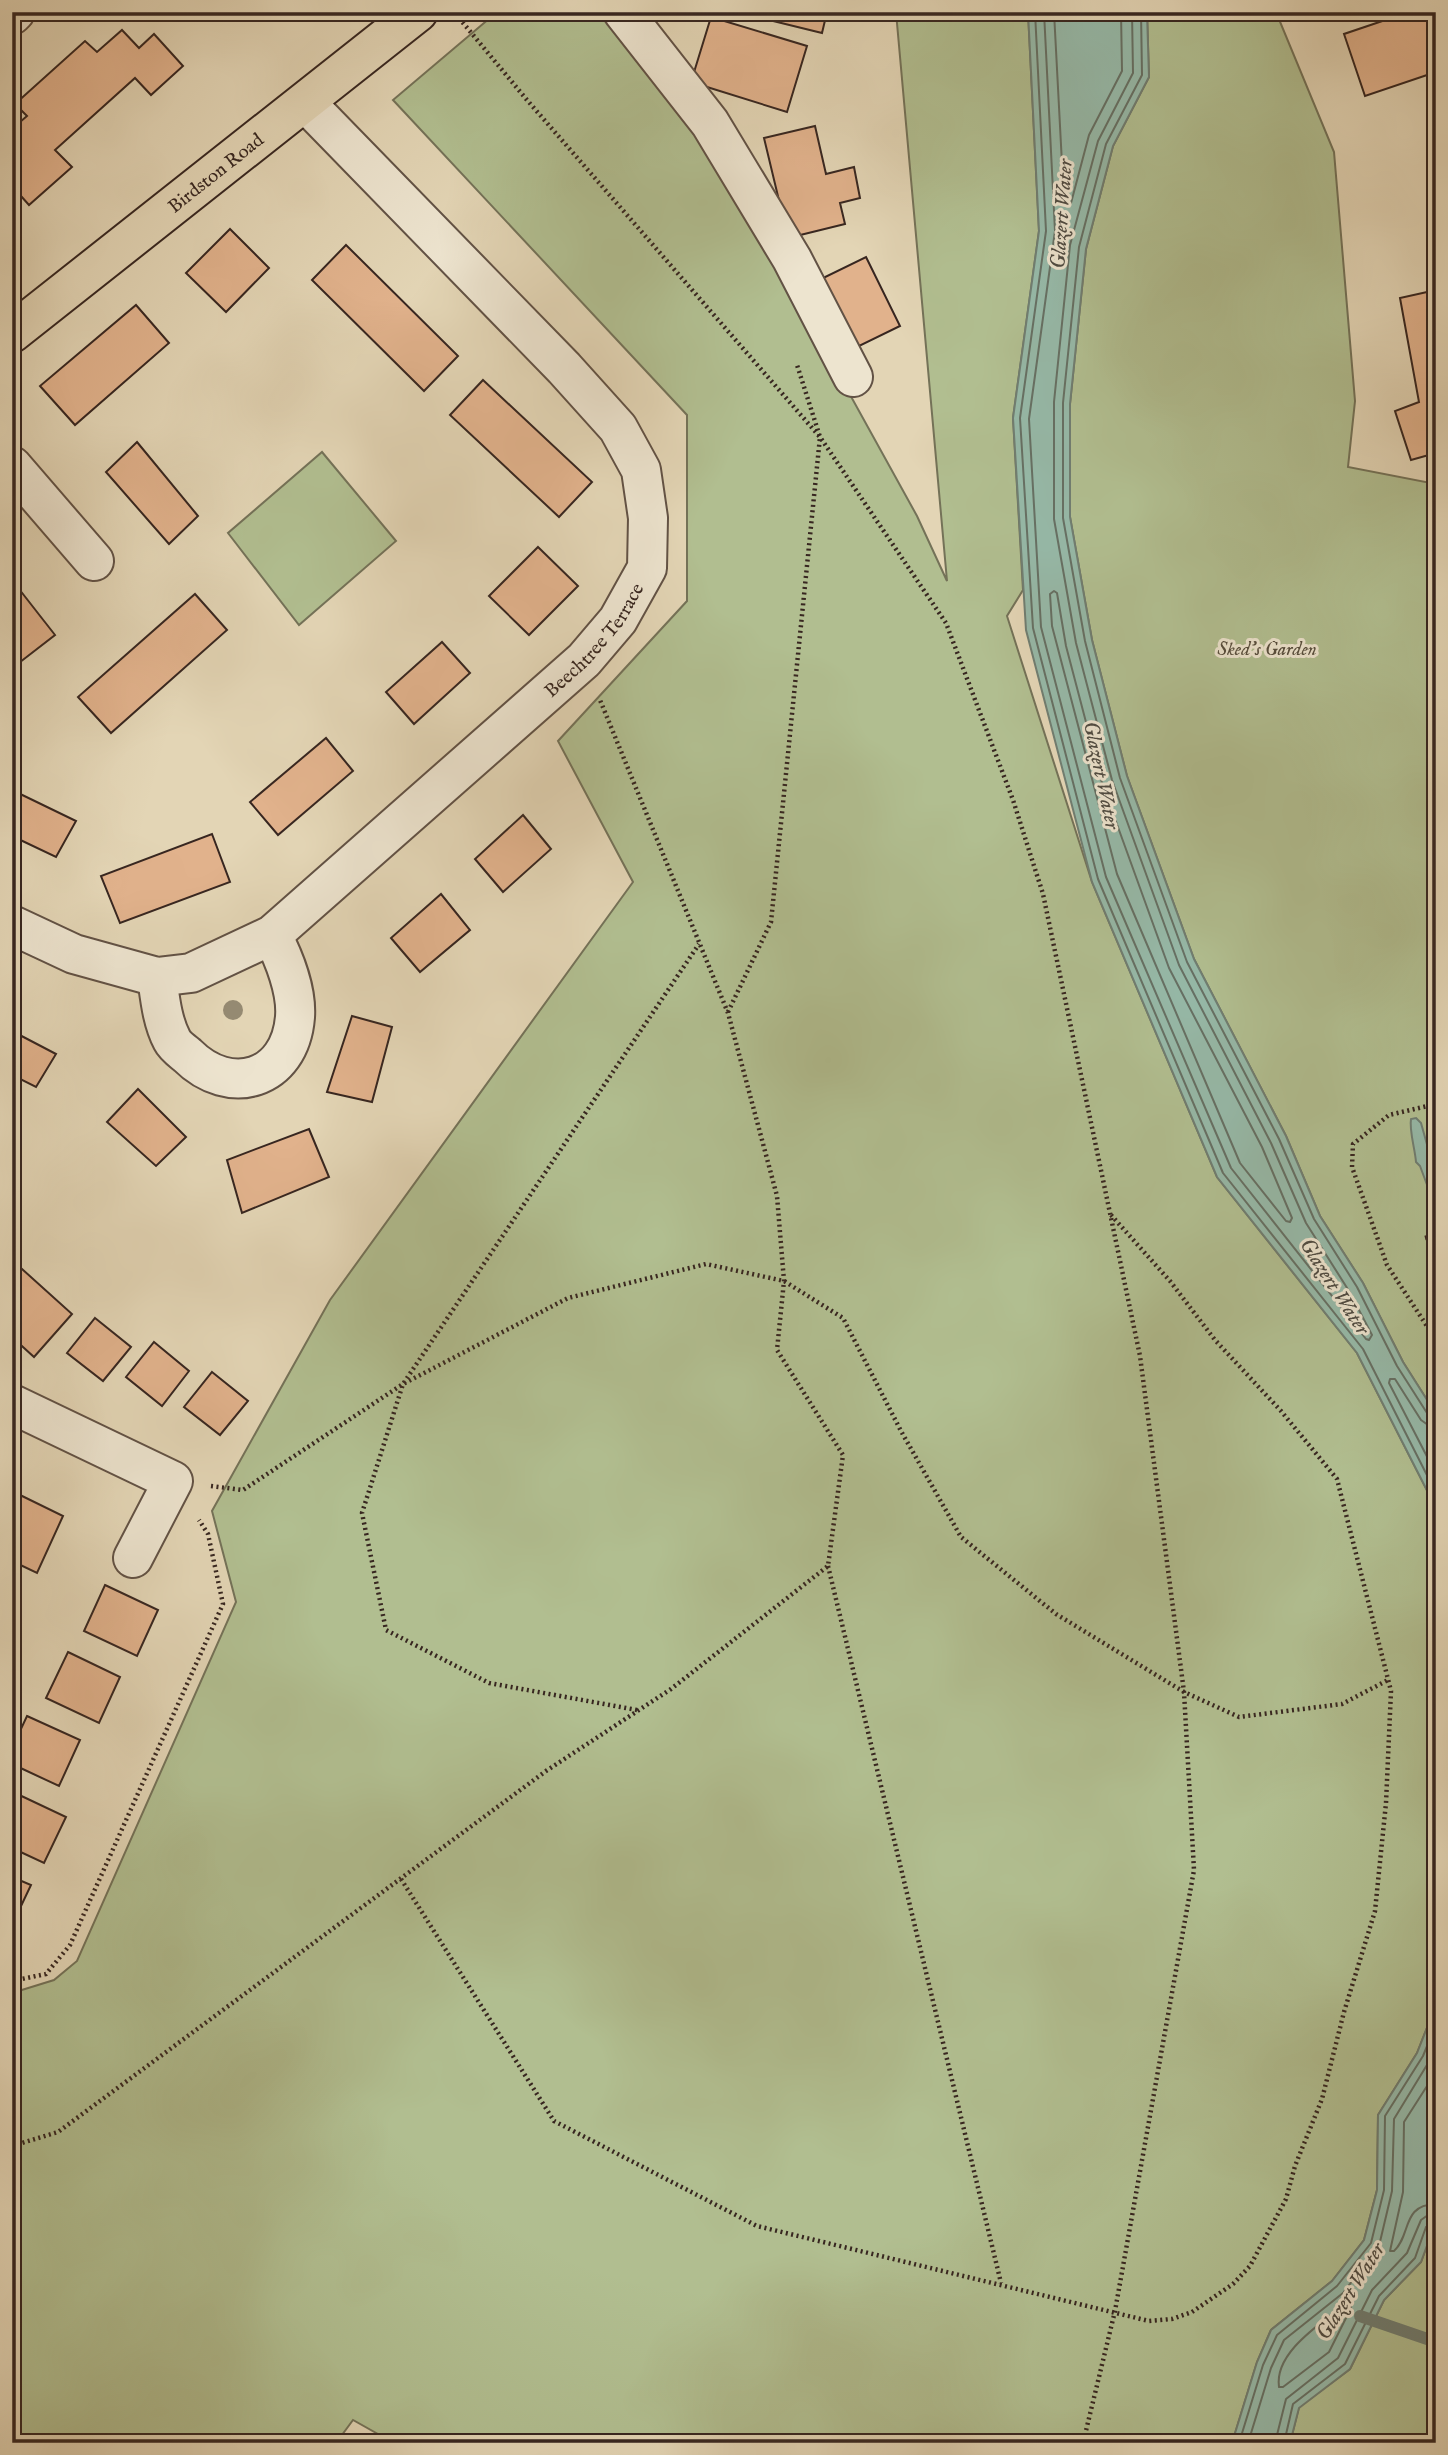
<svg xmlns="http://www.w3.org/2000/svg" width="1448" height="2455" font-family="'IM FELL English',serif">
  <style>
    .green { fill: #b1be90; stroke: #747258; stroke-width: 2 }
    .water { fill: #96b9a8; stroke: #707e72; stroke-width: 2 }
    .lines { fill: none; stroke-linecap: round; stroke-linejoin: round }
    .shore { stroke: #667064; stroke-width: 2 }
    .stream { stroke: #707e72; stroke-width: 12 }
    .building { fill: #e1b28c; stroke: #372620; stroke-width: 2 }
    .minor-casing { stroke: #625245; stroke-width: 42 }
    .major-casing { stroke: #372620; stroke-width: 42 }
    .path { stroke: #372620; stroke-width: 4.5; stroke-dasharray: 2 3.5; stroke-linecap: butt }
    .minor { stroke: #ede4cf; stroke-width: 38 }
    .major { stroke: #e3d5b5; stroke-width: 38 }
    .tree { fill: #958a72 }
    .labels { text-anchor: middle; stroke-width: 6; stroke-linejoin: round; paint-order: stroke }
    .street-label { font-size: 19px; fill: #372620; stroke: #ede4cf }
    .park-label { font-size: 19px; font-style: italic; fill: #564c3c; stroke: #ede4cf }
    .water-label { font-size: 21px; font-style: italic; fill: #4f4b42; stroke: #ede4cf }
  </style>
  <rect width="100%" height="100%" fill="#e3d5b5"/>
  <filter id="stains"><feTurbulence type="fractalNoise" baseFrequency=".00286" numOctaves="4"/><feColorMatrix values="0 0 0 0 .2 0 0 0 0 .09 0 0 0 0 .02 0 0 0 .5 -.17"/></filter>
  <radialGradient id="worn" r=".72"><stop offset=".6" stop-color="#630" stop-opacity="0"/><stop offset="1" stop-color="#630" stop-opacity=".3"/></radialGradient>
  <g class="green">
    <polygon points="497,12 616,12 706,134 917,516 947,581 896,12 1028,12 1039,231 1013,418 1023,590 1007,616 1092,882 1217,1177 1357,1353 1436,1508 1436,2005 1417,2053 1378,2115 1377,2190 1364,2240 1332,2281 1271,2330 1257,2362 1232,2443 394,2443 353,2420 336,2443 12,2443 12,1993 54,1980 77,1961 236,1602 212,1511 330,1300 633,882 558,741 687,601 687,415 393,100"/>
    <polygon points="1147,12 1276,12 1334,152 1355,401 1348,467 1436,484 1436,1414 1403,1362 1363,1283 1320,1216 1286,1136 1194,959 1127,776 1092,640 1070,517 1070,404 1086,249 1113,146 1149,77"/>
    <polygon points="322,452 396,541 299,625 228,533"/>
    <polygon points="1436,2221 1436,2443 1290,2443 1299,2407 1350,2369 1384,2300 1421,2262"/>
  </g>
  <g class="water">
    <polygon points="1028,12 1147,12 1149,77 1113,146 1086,249 1070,404 1070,517 1092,640 1127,776 1194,959 1286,1136 1320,1216 1363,1283 1403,1362 1436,1414 1436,1508 1357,1353 1217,1177 1092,882 1026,630 1013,418 1039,231"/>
    <path d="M1416 1118 1421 1123 1428 1148 1435 1157 1436 1209 1420 1166 1416 1162C1415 1149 1409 1130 1411 1119Z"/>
    <polygon points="1436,2005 1436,2221 1421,2262 1384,2300 1350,2369 1299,2408 1290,2443 1232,2443 1257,2362 1271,2330 1332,2281 1364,2240 1377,2190 1378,2115 1417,2053"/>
  </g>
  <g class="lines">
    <g class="shore">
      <polyline points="1035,12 1046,231 1020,418 1033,628 1098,879 1223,1173 1363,1349 1436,1493"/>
      <polyline points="1044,12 1055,231 1029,419 1041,627 1106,877 1231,1168 1366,1339 1369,1340 1372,1335 1349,1291 1306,1223 1271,1143 1179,965 1112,780 1076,643 1054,519 1054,402 1070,245 1098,141 1133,73 1132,12"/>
      <polyline points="1054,12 1064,202 1067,205 1071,203 1089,135 1122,71 1121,12"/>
      <polyline points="1141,12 1142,75 1106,144 1079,247 1063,403 1063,518 1085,641 1120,778 1187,962 1279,1139 1314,1219 1357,1287 1397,1366 1427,1413 1436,1417"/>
      <polygon points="1054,591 1057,593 1066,646 1102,783 1169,968 1262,1147 1292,1218 1290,1222 1286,1221 1240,1163 1117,874 1052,626 1050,594"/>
      <polyline points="1436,1426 1428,1425 1421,1420 1395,1379 1390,1379 1389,1383 1436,1474"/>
      <path d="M1436 2072 1404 2122 1403 2192 1390 2251H1394C1412 2234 1401 2205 1436 2204"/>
      <path d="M1345 2304H1350L1351 2308 1329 2352 1283 2387H1279C1274 2352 1322 2323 1345 2304Z"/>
      <polyline points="1239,2443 1263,2365 1277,2335 1337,2286 1371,2243 1384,2190 1385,2116 1423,2056 1436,2024"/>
      <polyline points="1248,2443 1271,2368 1284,2340 1343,2293 1379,2246 1392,2191 1394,2119 1430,2060 1436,2048"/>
      <polyline points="1275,2443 1286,2399 1338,2358 1372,2290 1407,2253 1421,2220 1428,2215 1436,2214"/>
      <polyline points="1284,2443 1293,2404 1345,2364 1379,2296 1415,2258 1426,2227 1436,2223"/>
    </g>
    <polyline class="stream" points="1360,2316 1436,2342"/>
  </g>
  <g class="building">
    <polygon points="771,12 827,12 822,33 769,20"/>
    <polygon points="1409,12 1431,12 1436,27 1436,72 1365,96 1344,34"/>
    <polygon points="711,17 807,46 787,112 691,82"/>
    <polygon points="122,30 139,48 154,34 183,66 151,95 135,78 55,150 72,167 29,205 12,186 12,129 27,116 15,104 85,41 97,52"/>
    <polygon points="815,126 826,174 854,167 860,198 840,203 845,224 788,238 764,138"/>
    <polygon points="230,229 269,268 226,312 186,273"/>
    <polygon points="346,245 458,356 424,391 312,280"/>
    <polygon points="866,257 900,326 853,349 819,280"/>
    <polygon points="1436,290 1436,453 1411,460 1395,411 1419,402 1400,298"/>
    <polygon points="136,305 169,343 75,425 40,386"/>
    <polygon points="483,380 592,482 559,517 450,415"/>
    <polygon points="137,442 198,516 169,544 106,472"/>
    <polygon points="538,547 578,586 529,635 489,596"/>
    <polygon points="12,580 55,635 15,666 12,663"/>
    <polygon points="195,594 227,630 111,733 78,697"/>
    <polygon points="442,642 470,673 414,724 386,692"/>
    <polygon points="326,738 353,771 278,835 250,802"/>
    <polygon points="12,790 76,821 56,857 12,836"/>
    <polygon points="523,815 551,849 503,892 475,859"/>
    <polygon points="212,834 230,882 120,923 101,876"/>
    <polygon points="441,894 470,930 420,972 391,938"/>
    <polygon points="352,1016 392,1027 372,1102 327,1092"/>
    <polygon points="12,1031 56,1054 36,1087 12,1075"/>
    <polygon points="138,1089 186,1137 156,1166 107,1122"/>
    <polygon points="309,1129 329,1177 242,1213 227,1160"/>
    <polygon points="12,1260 72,1314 34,1357 12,1337"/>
    <polygon points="95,1318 131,1347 103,1381 67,1353"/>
    <polygon points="154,1342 189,1371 162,1406 126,1377"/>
    <polygon points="212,1372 248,1401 220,1435 184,1407"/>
    <polygon points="18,1494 63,1516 37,1573 12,1561 12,1505"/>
    <polygon points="105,1585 158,1610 137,1656 84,1631"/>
    <polygon points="68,1652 120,1677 99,1723 46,1698"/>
    <polygon points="27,1716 80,1740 59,1786 12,1764 12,1748"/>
    <polygon points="13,1792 66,1817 44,1863 12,1848"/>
    <polygon points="12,1877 31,1885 12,1925"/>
  </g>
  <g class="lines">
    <g class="minor-casing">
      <g id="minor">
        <polyline points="623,12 710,123 792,259 853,377"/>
        <polyline points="12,15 15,12"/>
        <polyline points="12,466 94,561"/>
        <path id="s1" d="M12 925 74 954 157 977 191 973 272 935 584 660 618 620 647 568 648 518 641 470 618 428 564 368 306 103"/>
        <path d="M157 977C160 998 162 1021 172 1040 175 1046 182 1051 187 1055 230 1098 290 1080 295 1017 297 991 284 958 272 935"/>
        <polyline points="12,1404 173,1481 133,1558"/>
      </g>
    </g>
    <g class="major-casing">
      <g id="major">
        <path id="s2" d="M12 333 418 12"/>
      </g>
    </g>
    <g class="path">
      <polyline points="459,18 527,100 820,437 946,623 1013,800 1043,894 1140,1356 1184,1692 1194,1870 1115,2311 1083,2443"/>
      <polyline points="728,1012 771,922 820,437 797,365"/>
      <polyline points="1436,1104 1389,1115 1353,1144 1352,1167 1387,1265 1436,1340"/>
      <polyline points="1425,1238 1436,1235"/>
      <polyline points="211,1486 243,1490 403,1384 699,944"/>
      <polyline points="828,1566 1001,2283"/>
      <polyline points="637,1710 489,1683 386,1630 362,1513 403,1384 568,1298 706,1264 784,1281 843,1318 901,1431 961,1537 1056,1614 1184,1692 1239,1717 1342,1704 1388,1680"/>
      <polyline points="401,1879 554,2121 757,2226 1149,2321 1172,2319 1192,2312 1233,2284 1250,2266 1286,2199 1295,2166 1322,2099 1344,2012 1375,1911 1386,1803 1391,1691 1337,1479 1281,1411 1215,1340 1170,1281 1111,1215"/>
      <polyline points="12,1981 46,1974 70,1945 223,1604 208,1534 199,1520"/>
      <polyline points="12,2146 58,2132 546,1771 671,1689 828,1566 843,1455 777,1350 784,1281 777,1196 728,1013 600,700"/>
    </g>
    <use href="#minor" class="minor"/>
    <use href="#major" class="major"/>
  </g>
  <circle class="tree" cx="233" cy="1010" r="10"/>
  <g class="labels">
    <g class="street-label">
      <text dy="7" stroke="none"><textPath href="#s2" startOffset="259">Birdston Road</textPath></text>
      <text dy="7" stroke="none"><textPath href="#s1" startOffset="716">Beechtree Terrace</textPath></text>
    </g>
    <g class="park-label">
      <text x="1267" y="655">Sked's Garden</text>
    </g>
    <g class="water-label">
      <text transform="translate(1061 214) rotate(-86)" y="7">Glazert Water</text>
      <text transform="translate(1102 775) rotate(78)" y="7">Glazert Water</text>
      <text transform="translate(1335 1286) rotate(57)" y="7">Glazert Water</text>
      <text transform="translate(1350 2291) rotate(-58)" y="7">Glazert Water</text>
    </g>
  </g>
  <rect width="1448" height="2455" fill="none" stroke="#e3d5b5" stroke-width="42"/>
  <rect x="14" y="14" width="1420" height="2427" fill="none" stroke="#372620" stroke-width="3.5"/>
  <rect x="21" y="21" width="1406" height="2413" fill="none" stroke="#372620" stroke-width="2"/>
  <rect width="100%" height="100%" filter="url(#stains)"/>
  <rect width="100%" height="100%" fill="url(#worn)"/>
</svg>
